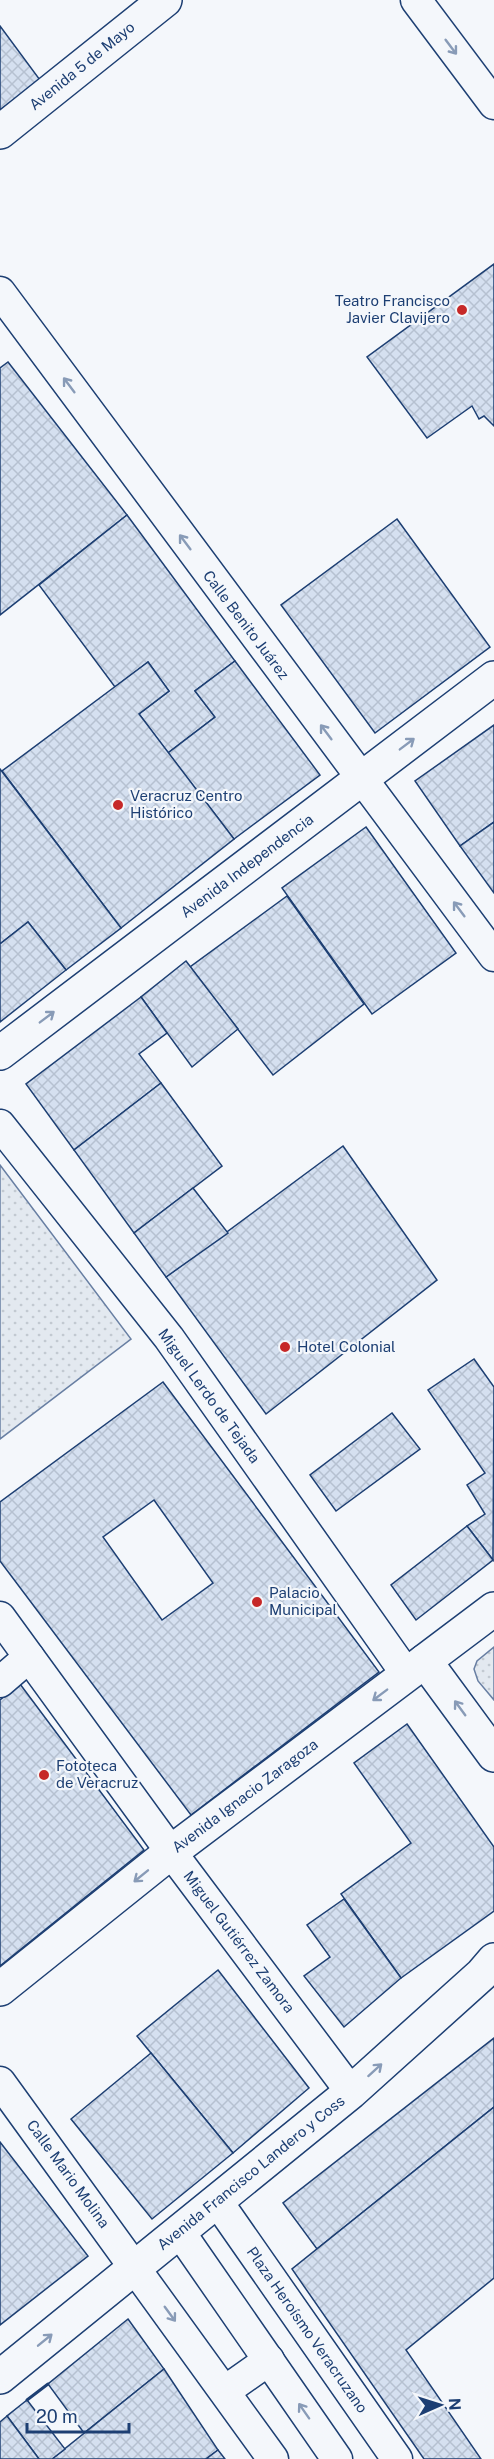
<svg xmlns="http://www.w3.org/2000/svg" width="494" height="2459" font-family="'Public Sans',sans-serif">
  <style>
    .park { fill: url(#park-dots); stroke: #687fa3; stroke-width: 1.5 }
    .building { fill: url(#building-cross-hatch); stroke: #1d3f73; stroke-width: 1.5; fill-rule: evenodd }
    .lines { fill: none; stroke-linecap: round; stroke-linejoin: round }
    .street-casing { stroke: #1d3f73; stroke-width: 33 }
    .secondary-casing { stroke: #1d3f73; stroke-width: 36 }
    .primary-casing { stroke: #1d3f73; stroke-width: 36 }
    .street { stroke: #f4f7fb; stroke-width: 30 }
    .secondary { stroke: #f4f7fb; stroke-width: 33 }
    .primary { stroke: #f4f7fb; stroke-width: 33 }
    .wall { stroke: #1d3f73; stroke-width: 3 }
    .oneway { stroke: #889bb7 }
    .poi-dot { fill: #c62828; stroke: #f4f7fb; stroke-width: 2 }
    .labels { text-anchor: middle; stroke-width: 4.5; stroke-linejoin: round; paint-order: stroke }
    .street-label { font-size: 15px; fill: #1d3f73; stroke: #f4f7fb }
    .poi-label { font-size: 15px; fill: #1d3f73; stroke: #f4f7fb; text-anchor: start }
  </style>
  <defs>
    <pattern id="park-dots" width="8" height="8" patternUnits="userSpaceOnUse" patternTransform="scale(1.5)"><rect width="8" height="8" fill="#e3e9f0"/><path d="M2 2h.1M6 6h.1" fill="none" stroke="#c2c9d1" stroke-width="1.8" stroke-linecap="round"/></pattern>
    <pattern id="building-cross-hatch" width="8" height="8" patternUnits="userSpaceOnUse" patternTransform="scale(1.5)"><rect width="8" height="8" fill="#d5e0f0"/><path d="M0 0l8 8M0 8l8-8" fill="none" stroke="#b6c1d1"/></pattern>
  </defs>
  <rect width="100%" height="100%" fill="#f4f7fb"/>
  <g class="park">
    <polygon points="0,1165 131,1339 0,1439"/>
    <polygon points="494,1647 494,1700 478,1681 474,1669 477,1661"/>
  </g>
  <g class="building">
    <polygon points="0,26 40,80 0,110"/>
    <polygon points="494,264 494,426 484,416 479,419 472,406 427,438 367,357"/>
    <polygon points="8,362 127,515 0,615 0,368"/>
    <polygon points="127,515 235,661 195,691 215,717 168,753 139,714 169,691 148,662 115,687 39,585"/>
    <polygon points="397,519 490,647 375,733 281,605"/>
    <polygon points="235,661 320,775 234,839 168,753 215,717 195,691"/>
    <polygon points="148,662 169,691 139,714 234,839 121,928 2,771"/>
    <polygon points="494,725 494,822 460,846 415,781"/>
    <polygon points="0,769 121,928 66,970 28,922 0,944"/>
    <polygon points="494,822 494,893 460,846"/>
    <polygon points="366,827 456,953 372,1014 282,888"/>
    <polygon points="287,896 364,1004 273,1075 190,967"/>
    <polygon points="28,922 66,970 0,1022 0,944"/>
    <polygon points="186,961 238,1029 192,1067 141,997"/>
    <polygon points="141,997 167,1033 139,1054 161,1083 74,1150 26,1084"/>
    <polygon points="161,1083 222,1166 134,1233 74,1150"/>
    <polygon points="343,1146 437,1280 266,1414 166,1277"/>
    <polygon points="193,1188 228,1233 166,1277 134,1233"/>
    <polygon points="474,1359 494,1387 493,1560 467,1526 485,1514 467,1485 485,1473 428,1390"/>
    <path d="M163 1382 379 1672 191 1815 0 1561V1502ZM154 1500 213 1583 162 1620 103 1537Z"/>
    <polygon points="392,1413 420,1449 336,1511 310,1475"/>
    <polygon points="467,1526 493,1560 416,1620 391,1585"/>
    <polygon points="20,1684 144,1850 0,1966 0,1700"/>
    <polygon points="407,1724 494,1847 494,1911 401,1978 341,1894 411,1843 354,1763"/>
    <polygon points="344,1899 401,1978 344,2027 304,1976 330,1957 307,1925"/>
    <polygon points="218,1970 309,2088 233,2153 137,2036"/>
    <polygon points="494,2038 494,2107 317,2249 283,2203"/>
    <polygon points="151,2053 233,2153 152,2219 71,2119"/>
    <polygon points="494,2107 494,2278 406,2350 481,2459 424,2459 292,2269"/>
    <polygon points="0,2142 88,2256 0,2325"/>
    <polygon points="128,2319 164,2369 84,2433 48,2384"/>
    <polygon points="164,2369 218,2450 206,2459 52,2459"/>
    <polygon points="27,2400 65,2449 52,2459 39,2459 7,2416"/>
    <polygon points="7,2416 39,2459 0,2459 0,2422"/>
    <polygon points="218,2450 225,2459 206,2459"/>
  </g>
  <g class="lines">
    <g class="street-casing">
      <g id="street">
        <polyline points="416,0 494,104"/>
        <polyline points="0,292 494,956"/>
        <polyline points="0,1125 169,1338 407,1675"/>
        <polyline points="0,1617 171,1852 351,2092"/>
        <polyline points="0,1682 29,1657"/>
        <polyline points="0,2082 273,2459"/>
        <polyline points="217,2201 397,2459"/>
        <polyline points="179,2231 337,2459"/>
        <polyline points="225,2391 269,2360"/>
      </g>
    </g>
    <g class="secondary-casing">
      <g id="secondary">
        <polyline points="0,132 165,0"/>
        <polyline points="0,1053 494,678"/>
      </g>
    </g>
    <g class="primary-casing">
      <g id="primary">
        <polyline points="425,1661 494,1755"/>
        <polyline points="0,1989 171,1852 494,1609"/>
        <polyline points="0,2377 351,2092 482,1974 494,1960"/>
      </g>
    </g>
    <use href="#street" class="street"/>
    <use href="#secondary" class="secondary"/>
    <use href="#primary" class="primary"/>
    <polyline class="wall" points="27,2400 48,2384"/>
  </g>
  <defs><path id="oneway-shaft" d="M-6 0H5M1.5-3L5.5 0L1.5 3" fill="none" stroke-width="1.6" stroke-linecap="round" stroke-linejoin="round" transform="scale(1.5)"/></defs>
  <g class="oneway">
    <use href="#oneway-shaft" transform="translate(451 47) rotate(53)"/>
    <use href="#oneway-shaft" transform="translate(69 385) rotate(-127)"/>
    <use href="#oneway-shaft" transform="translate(185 542) rotate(-127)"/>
    <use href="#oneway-shaft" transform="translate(326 732) rotate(-127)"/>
    <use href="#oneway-shaft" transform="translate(407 744) rotate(-37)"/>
    <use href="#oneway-shaft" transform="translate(459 909) rotate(-127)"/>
    <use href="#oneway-shaft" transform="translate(47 1017) rotate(-37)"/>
    <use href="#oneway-shaft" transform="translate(380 1695) rotate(143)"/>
    <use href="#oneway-shaft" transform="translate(460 1708) rotate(-126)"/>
    <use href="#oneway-shaft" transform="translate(141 1876) rotate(141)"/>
    <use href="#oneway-shaft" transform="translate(375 2070) rotate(-42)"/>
    <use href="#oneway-shaft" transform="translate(170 2314) rotate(54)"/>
    <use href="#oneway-shaft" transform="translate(45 2340) rotate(-39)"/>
    <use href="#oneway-shaft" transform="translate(304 2411) rotate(-125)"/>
  </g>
  <g class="poi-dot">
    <circle cx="462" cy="310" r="6"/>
    <circle cx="118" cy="805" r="6"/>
    <circle cx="285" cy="1347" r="6"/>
    <circle cx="257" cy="1602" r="6"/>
    <circle cx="44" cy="1775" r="6"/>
  </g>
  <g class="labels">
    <g class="street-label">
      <text transform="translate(82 66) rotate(-39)" y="5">Avenida 5 de Mayo</text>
      <text transform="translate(246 625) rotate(53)" y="5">Calle Benito Juárez</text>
      <text transform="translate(247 866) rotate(-37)" y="5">Avenida Independencia</text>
      <text transform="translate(209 1396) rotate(54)" y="5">Miguel Lerdo de Tejada</text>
      <text transform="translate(245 1796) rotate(-37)" y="5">Avenida Ignacio Zaragoza</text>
      <text transform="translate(239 1942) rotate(53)" y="5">Miguel Gutiérrez Zamora</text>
      <text transform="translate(251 2173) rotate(-39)" y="5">Avenida Francisco Landero y Coss</text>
      <text transform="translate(68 2174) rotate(54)" y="5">Calle Mario Molina</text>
      <text transform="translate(307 2330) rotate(55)" y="5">Plaza Heroísmo Veracruzano</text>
    </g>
    <g class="poi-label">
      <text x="450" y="306" text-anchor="end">Teatro Francisco<tspan x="450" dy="17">Javier Clavijero</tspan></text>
      <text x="130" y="801">Veracruz Centro<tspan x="130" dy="17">Histórico</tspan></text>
      <text x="297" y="1352">Hotel Colonial</text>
      <text x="269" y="1598">Palacio<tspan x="269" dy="17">Municipal</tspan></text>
      <text x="56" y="1771">Fototeca<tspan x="56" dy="17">de Veracruz</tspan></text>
    </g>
  </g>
  <g transform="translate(440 2405) rotate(87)" stroke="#f4f7fb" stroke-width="4.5" paint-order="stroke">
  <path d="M0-4.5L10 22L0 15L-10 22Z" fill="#1d3f73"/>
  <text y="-9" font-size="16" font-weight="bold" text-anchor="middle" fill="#1d3f73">N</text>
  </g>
  <path d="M27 2423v9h102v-9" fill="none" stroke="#1d3f73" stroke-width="3"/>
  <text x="36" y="2423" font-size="18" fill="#1d3f73" stroke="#f4f7fb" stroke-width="4.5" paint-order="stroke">20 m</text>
</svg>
